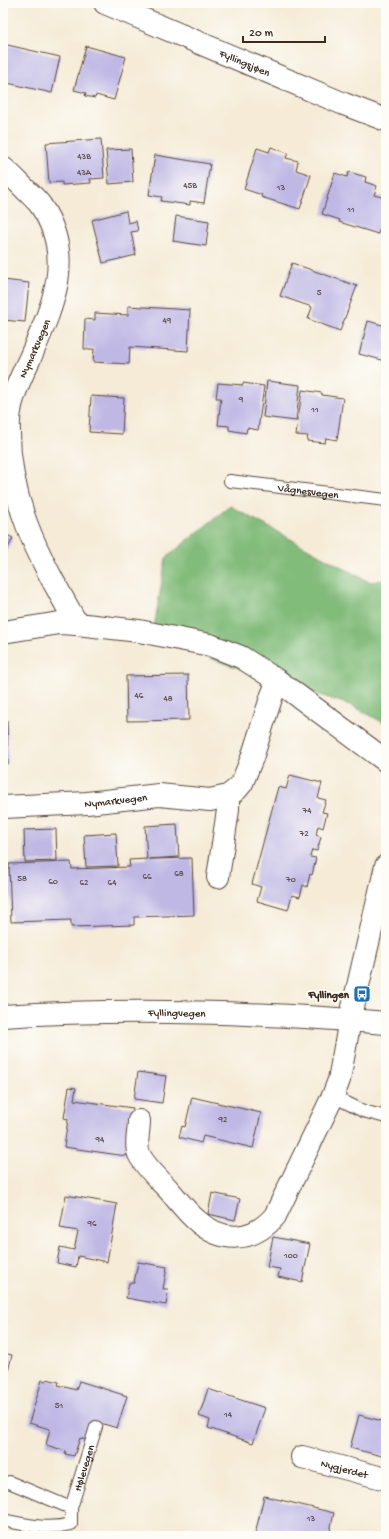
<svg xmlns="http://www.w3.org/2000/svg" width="389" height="1539" font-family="'Gochi Hand',sans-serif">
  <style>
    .forest { fill: #82bc7a; stroke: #5e734c }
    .building { fill: #bfb8e5 }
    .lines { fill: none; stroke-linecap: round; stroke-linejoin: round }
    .service-casing { stroke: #57473a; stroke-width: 14 }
    .minor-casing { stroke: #57473a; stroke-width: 24 }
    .tertiary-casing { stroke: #57473a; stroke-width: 24 }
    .service { stroke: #fff; stroke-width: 12 }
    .minor { stroke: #fff; stroke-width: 22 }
    .tertiary { stroke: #fff; stroke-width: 22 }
    .labels { text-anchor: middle; stroke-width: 4; stroke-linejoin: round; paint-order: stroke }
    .number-label { font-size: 9px; fill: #5c4e50 }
    .street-label { font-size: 11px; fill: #3b2a1e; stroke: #fdfcf7 }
    .poi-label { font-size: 11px; font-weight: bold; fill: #3b2a1e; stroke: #fdfcf7; text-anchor: end }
  </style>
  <rect width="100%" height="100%" fill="#fdfcf7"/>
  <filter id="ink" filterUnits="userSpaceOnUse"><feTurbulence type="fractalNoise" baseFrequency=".025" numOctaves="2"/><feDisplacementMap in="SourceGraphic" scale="8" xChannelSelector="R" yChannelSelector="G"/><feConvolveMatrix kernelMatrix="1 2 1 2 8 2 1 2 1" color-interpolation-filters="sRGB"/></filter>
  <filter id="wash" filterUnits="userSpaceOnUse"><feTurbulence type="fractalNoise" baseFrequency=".012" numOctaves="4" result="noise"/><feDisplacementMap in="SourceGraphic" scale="16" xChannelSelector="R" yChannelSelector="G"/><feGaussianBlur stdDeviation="0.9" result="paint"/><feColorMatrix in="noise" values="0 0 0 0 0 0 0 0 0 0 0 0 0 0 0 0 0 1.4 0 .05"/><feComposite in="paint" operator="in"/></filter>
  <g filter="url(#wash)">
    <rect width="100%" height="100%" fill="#f5ebd7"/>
    <polygon class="forest" points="230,506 369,582 386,580 386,724 353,706 212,659 153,633 166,558"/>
    <g id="blocks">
      <g class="building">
        <polygon points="3,44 60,57 52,93 3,82"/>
        <polygon points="86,46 126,57 114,100 96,95 95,98 85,96 86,93 74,90"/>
        <polygon points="101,139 104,178 90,179 91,183 62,185 62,182 49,183 46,143"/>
        <polygon points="271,147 288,153 286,158 298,161 296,170 311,175 300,209 261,197 262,195 244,189 257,148 269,152"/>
        <polygon points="131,149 133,182 109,184 106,150"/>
        <polygon points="155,155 210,164 204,203 190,201 190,205 161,201 162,197 149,195"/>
        <polygon points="349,172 366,177 365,182 377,186 374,195 386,198 386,210 378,234 339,222 340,220 322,214 335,173 347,177"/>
        <polygon points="126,211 128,223 136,221 138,231 131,232 136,255 103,263 92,220"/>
        <polygon points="176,216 209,221 206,246 173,241"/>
        <polygon points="292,263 357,286 340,331 308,319 312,307 280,296"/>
        <polygon points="3,280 29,283 25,322 3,320"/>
        <polygon points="128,306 190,310 188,351 130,347 129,364 93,362 94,349 84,349 85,319 95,320 95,313 128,315"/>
        <polygon points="368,321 386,326 386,361 359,354"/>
        <polygon points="267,381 300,385 296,421 263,417"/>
        <polygon points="218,383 243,385 243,383 264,386 258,430 247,428 246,433 229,430 229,426 218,425 221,398 216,398"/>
        <polygon points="302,390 322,393 322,395 343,398 337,440 326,438 325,443 307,441 308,436 296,435"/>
        <polygon points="91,396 124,398 122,434 89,432"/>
        <polygon points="3,533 13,538 3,558"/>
        <polygon points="188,675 189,720 127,721 126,676"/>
        <polygon points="3,720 7,720 8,764 3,764"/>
        <polygon points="290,775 322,783 318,798 326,800 322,812 327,813 323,828 318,826 316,835 321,837 317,851 312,850 310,857 316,858 312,875 310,874 307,887 303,885 300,897 292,895 288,910 257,901 261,887 252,884 278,787 286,789"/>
        <polygon points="177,824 179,857 149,859 192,858 194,915 134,917 134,925 71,927 71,920 11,922 9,864 71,862 72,869 130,867 129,860 147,859 145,826"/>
        <polygon points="56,829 57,861 25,862 24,830"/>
        <polygon points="116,833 118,866 86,867 84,835"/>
        <polygon points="138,1072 166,1076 162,1103 134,1099"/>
        <polygon points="69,1087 76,1088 74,1100 133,1108 126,1156 64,1147 68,1119 64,1118"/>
        <polygon points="192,1097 261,1113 253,1148 203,1136 201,1143 179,1137 182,1126 185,1127"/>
        <polygon points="212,1193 240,1199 235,1220 208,1214"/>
        <polygon points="66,1195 117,1204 107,1262 78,1256 76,1267 57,1263 60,1247 74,1250 78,1231 60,1228"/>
        <polygon points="273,1237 310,1244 302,1282 278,1277 280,1269 267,1267"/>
        <polygon points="138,1262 167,1267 163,1289 168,1289 166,1305 126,1298 129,1283 134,1283"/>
        <polygon points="3,1353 12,1355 4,1388 3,1388"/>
        <polygon points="47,1379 59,1382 58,1385 76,1390 79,1381 127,1396 117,1428 94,1421 86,1440 80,1438 74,1456 65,1454 66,1451 46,1445 50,1429 29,1423 42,1380 46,1381"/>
        <polygon points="208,1389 265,1408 253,1443 208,1428 210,1420 199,1416"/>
        <polygon points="359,1415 386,1422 386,1457 350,1448"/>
        <polygon points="264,1496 334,1513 329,1536 261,1536 255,1535"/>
      </g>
    </g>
  </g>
  <g filter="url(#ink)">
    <use href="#blocks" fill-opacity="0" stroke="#57473a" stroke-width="1"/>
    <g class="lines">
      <g class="service-casing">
        <g id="service">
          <path id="s1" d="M230 481 386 500"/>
          <polyline points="333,1096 363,1111 386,1117"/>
          <polyline points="9,1482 71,1508"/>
          <path id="s2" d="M3 1520C26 1525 48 1530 71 1524V1508L96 1427"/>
        </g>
      </g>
      <g class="minor-casing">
        <g id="minor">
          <path id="s3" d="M105 3 344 104 386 120"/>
          <path d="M3 168C11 174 18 182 25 189 30 194 37 200 41 206 76 258 52 307 30 358 21 377 10 399 9 420 6 500 39 557 77 624"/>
          <polyline points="3,632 59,623 77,624 139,631 210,645 241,657 278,681 386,761"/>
          <path id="s4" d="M3 807 87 803 159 795 210 800 228 796 237 789 242 783 252 758 272 695 278 681"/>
          <polyline points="218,877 228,810 228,796"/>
          <path d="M139 1121C139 1131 135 1145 139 1154 145 1167 159 1179 168 1189 177 1199 185 1210 195 1219 221 1243 252 1243 275 1216L333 1096 339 1080 350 1020 386 866"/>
          <path id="s5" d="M302 1457 386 1479"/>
        </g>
      </g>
      <g class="tertiary-casing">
        <g id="tertiary">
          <path id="s6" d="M3 1016C130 1008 259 1012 386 1023"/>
        </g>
      </g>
      <use href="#service" class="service"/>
      <use href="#minor" class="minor"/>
      <use href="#tertiary" class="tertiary"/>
    </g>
  </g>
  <defs>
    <g id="bus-square" transform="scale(0.9)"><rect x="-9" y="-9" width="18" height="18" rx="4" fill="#1f6fb2" stroke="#fdfcf7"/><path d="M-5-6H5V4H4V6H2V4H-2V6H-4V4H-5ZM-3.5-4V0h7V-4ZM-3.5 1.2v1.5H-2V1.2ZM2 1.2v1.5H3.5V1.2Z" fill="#fff"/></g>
  </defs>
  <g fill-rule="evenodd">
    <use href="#bus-square" x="362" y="994"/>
  </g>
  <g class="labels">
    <g class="number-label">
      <text x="84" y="159">43B</text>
      <text x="84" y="175">43A</text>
      <text x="190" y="188">45B</text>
      <text x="281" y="190">13</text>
      <text x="351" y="212">11</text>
      <text x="319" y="295">5</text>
      <text x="167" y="323">49</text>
      <text x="241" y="402">9</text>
      <text x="315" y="412">11</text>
      <text x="139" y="698">46</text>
      <text x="168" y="701">48</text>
      <text x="307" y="813">74</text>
      <text x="304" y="836">72</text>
      <text x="179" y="876">68</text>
      <text x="147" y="879">66</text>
      <text x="22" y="881">58</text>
      <text x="291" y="882">70</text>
      <text x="53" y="884">60</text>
      <text x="84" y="885">62</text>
      <text x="112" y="885">64</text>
      <text x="223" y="1122">92</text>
      <text x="100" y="1142">94</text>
      <text x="92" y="1226">96</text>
      <text x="291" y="1258">100</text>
      <text x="59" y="1408">51</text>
      <text x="228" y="1417">14</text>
      <text x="311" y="1521">13</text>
    </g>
    <g class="street-label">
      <text dy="4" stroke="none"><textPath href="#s3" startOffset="152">Fyllingsjøen</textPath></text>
      <text transform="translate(34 348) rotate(-66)" y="4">Nymarkvegen</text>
      <text dy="4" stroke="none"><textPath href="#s1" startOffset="79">Vågnesvegen</textPath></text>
      <text dy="4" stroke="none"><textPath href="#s4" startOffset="113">Nymarkvegen</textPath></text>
      <text dy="4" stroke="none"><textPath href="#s6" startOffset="174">Fyllingvegen</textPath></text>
      <text dy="4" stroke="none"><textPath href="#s2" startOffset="127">Hølevegen</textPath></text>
      <text dy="4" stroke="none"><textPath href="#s5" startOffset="44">Nygjerdet</textPath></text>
    </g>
    <g class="poi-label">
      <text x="349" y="998">Fyllingen</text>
    </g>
  </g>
  <rect width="389" height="1539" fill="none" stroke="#fdfcf7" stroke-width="16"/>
  <path d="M243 36v6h82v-6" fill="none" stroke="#3b2a1e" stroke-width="2"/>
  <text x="249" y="36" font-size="12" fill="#3b2a1e" stroke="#fdfcf7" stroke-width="3" paint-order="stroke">20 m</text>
</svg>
